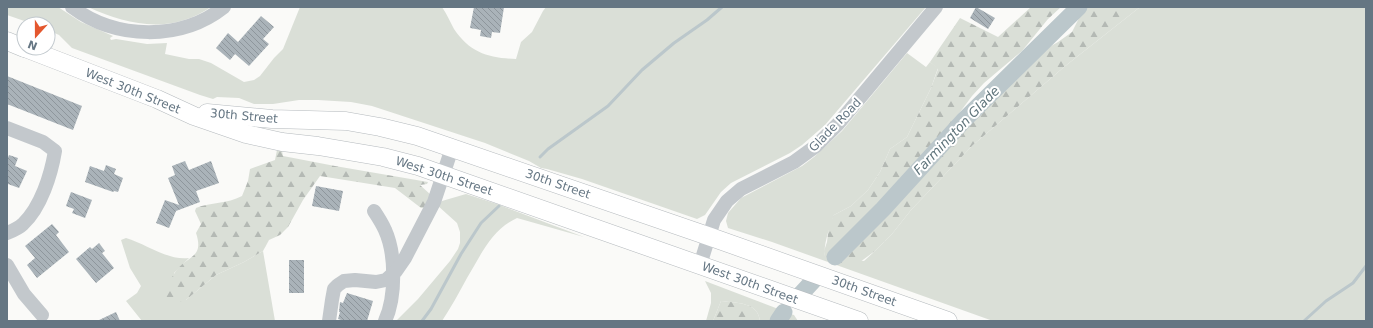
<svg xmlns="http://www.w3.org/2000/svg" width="1373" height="328" font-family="'DejaVu Sans',sans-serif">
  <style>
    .green { fill: #dadfd7 }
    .forest { fill: url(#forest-firs) }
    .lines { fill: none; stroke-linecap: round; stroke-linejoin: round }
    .stream { stroke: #bbc7cb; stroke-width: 3 }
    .river { stroke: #bbc7cb; stroke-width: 17 }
    .building { fill: url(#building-back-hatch) }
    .major-casing { stroke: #b5babe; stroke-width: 19 }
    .minor { stroke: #c3c8cc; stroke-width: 14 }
    .major { stroke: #fff; stroke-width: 18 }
    .labels { text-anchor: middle; stroke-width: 4; stroke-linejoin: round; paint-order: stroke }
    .street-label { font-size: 12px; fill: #657683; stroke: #fff }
    .water-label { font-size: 13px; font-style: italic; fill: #60757c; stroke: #fff }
  </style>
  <defs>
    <pattern id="forest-firs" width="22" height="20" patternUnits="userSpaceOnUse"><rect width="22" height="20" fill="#dadfd7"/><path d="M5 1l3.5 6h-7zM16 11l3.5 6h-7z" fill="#b4b9b4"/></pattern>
    <pattern id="building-back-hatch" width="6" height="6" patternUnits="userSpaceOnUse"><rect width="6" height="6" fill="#aab3b9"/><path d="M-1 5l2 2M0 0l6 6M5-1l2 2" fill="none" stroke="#8e969c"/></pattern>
  </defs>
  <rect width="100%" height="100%" fill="#fafaf8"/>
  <g class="green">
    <path d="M7 7H58L81 22 113 36 110 38 111 40 116 39 147 44 167 43 165 54 189 59H199L211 63 244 82 254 80 260 76 274 58 283 49 300 7H442C447 14 450 22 454 29 470 53 489 58 516 59L521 42 532 32 543 11 546 7H926L825 125 802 145 790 153 731 183 721 192 705 215 697 219 582 179 547 169 541 168 529 161 485 143 372 106 351 102 318 100H299L273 104H254L239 98 217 97 213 99 200 95 72 48 59 35 48 30V24H33L7 15Z"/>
    <path d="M88 7H211C171 34 129 26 88 7Z"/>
    <path d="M1140 7H1366V321H993L772 242 728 228 726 221 728 213 741 198 802 166 814 157 842 131 907 53 926 67 930 62 938 68 931 88 907 137 890 149 880 172 868 190 851 206 834 215C830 226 823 245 825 256L864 261 875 251 892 234 911 210 973 145 1064 67Z"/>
    <path d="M466 194 497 204 584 237 517 218C491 230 481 255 467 278 459 293 451 307 442 321H396L418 299 450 261 458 249 460 243V232L457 223 437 205 442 201Z"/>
    <path d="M126 238C146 244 169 261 189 258L174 273 186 300 216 275 244 262 263 251 275 321H142L126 301 137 293 141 286 130 268 121 240Z"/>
    <path d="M705 281 781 310 773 321H760C758 302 737 303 721 301L713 321H706L711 303V293Z"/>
  </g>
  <g class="forest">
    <polygon points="1031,7 1061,7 1048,19 1022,51 984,83 972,96 940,139 884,202 841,245 837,250 835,257 841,255 852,247 902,196 986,101 1011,77 1037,54 1058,42 1072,32 1081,14 1087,7 1140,7 1064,67 973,145 911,210 892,234 875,251 856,265 835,262 828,260 825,256 824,251 827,242 829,225 834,215 851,206 868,190 880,172 890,149 907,137 931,88 938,69 930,62 960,18 998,37"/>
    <path d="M277 150 282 151 283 156 335 166 428 182 427 184 420 185 431 195 425 208H421L395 188 320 176 303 200 288 227 280 235 269 240 263 251 244 262 216 275 186 300 171 304 166 298C168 290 169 281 174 274 185 255 205 260 196 233L201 224 195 211 196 208C211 202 227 204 242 196L248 181 250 169 275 160Z"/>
    <path d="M721 301C737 303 758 302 760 321H713Z"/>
    <polygon points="787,313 794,315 798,321 783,321"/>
  </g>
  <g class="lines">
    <g class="stream">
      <polyline points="540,157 548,149 608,106 642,70 674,43 707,20 722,7"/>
      <polyline points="422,321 431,309 461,254 481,223 499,206"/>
      <polyline points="1304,321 1326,301 1353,283 1366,266"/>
    </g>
    <g class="river">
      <polyline points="835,257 883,209 965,119 1079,7"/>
      <polyline points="800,295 813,281"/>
      <polyline points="778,321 784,312"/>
    </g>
  </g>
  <g class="building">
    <polygon points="474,7 504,7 500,33 492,32 491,38 480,36 481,30 470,28"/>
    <polygon points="976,7 995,18 988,29 970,18"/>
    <polygon points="261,16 274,27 263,39 269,44 249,66 235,54 230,60 216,48 228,33 238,42"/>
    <polygon points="7,76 82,106 73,130 7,104"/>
    <polygon points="9,155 18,158 15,166 27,171 19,188 8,184 7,186 7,160"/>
    <polygon points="185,161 189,170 211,161 219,183 196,191 200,202 176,211 169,228 156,223 165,200 179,205 168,178 175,175 172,166"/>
    <polygon points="106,165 116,169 114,174 123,178 118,192 114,191 113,192 85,182 90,166 104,171"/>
    <polygon points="316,186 343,191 339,211 312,206"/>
    <polygon points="71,192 92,200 85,218 72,213 74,209 66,206"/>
    <polygon points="52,224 59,232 56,235 69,252 37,278 27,265 35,258 25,246"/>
    <polygon points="99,243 105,251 102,253 114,268 96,283 76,259 90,247 92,249"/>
    <rect x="289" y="260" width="15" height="33"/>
    <polygon points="347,293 373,301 367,321 344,321 338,319 340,312 339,312 340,302 343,303"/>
    <polygon points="116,312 120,321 97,321"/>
  </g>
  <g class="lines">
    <g class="major-casing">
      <g id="major">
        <polyline points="7,41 24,48"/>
        <path d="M25 48 157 99 194 116 246 134 282 142 318 146 383 157 418 166C565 217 712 270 859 321"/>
        <polyline points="207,113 272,119 346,121 380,127 417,136 708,236 948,321"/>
      </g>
    </g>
    <g class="minor">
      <path d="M72 7C116 40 181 41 224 7"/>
      <path d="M7 128 43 142 55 151C51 175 41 207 23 224 19 228 12 231 7 233"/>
      <path d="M374 211C378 217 382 223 385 230 396 254 396 297 385 321"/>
      <polyline points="7,265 24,294 42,315"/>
      <polyline points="700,265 714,220 727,201 741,189 794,162 816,146 838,124 936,7"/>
      <polyline points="329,321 332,300 334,289 338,285 344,281 355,280 376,282 386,280 396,271 405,258 434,202 452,148"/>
    </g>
    <use href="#major" class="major"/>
  </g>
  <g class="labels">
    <g class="street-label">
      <text transform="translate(133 91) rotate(22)" y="4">West 30th Street</text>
      <text transform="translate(244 116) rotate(5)" y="4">30th Street</text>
      <text transform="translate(835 125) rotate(-46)" y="4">Glade Road</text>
      <text transform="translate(444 176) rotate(18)" y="4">West 30th Street</text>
      <text transform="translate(558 184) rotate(19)" y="4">30th Street</text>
      <text transform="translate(750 283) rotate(20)" y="4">West 30th Street</text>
      <text transform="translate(864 291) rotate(20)" y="4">30th Street</text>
    </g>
    <g class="water-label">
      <text transform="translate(956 130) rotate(-46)" y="5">Farmington Glade</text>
    </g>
  </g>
  <rect width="1373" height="328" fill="none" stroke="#657683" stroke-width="16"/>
  <g transform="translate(36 36) rotate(201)"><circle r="19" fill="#ffffff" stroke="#c1c8cd"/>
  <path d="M0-3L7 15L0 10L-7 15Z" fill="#e4572e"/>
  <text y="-6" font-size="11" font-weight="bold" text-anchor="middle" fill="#657683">N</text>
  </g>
</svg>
